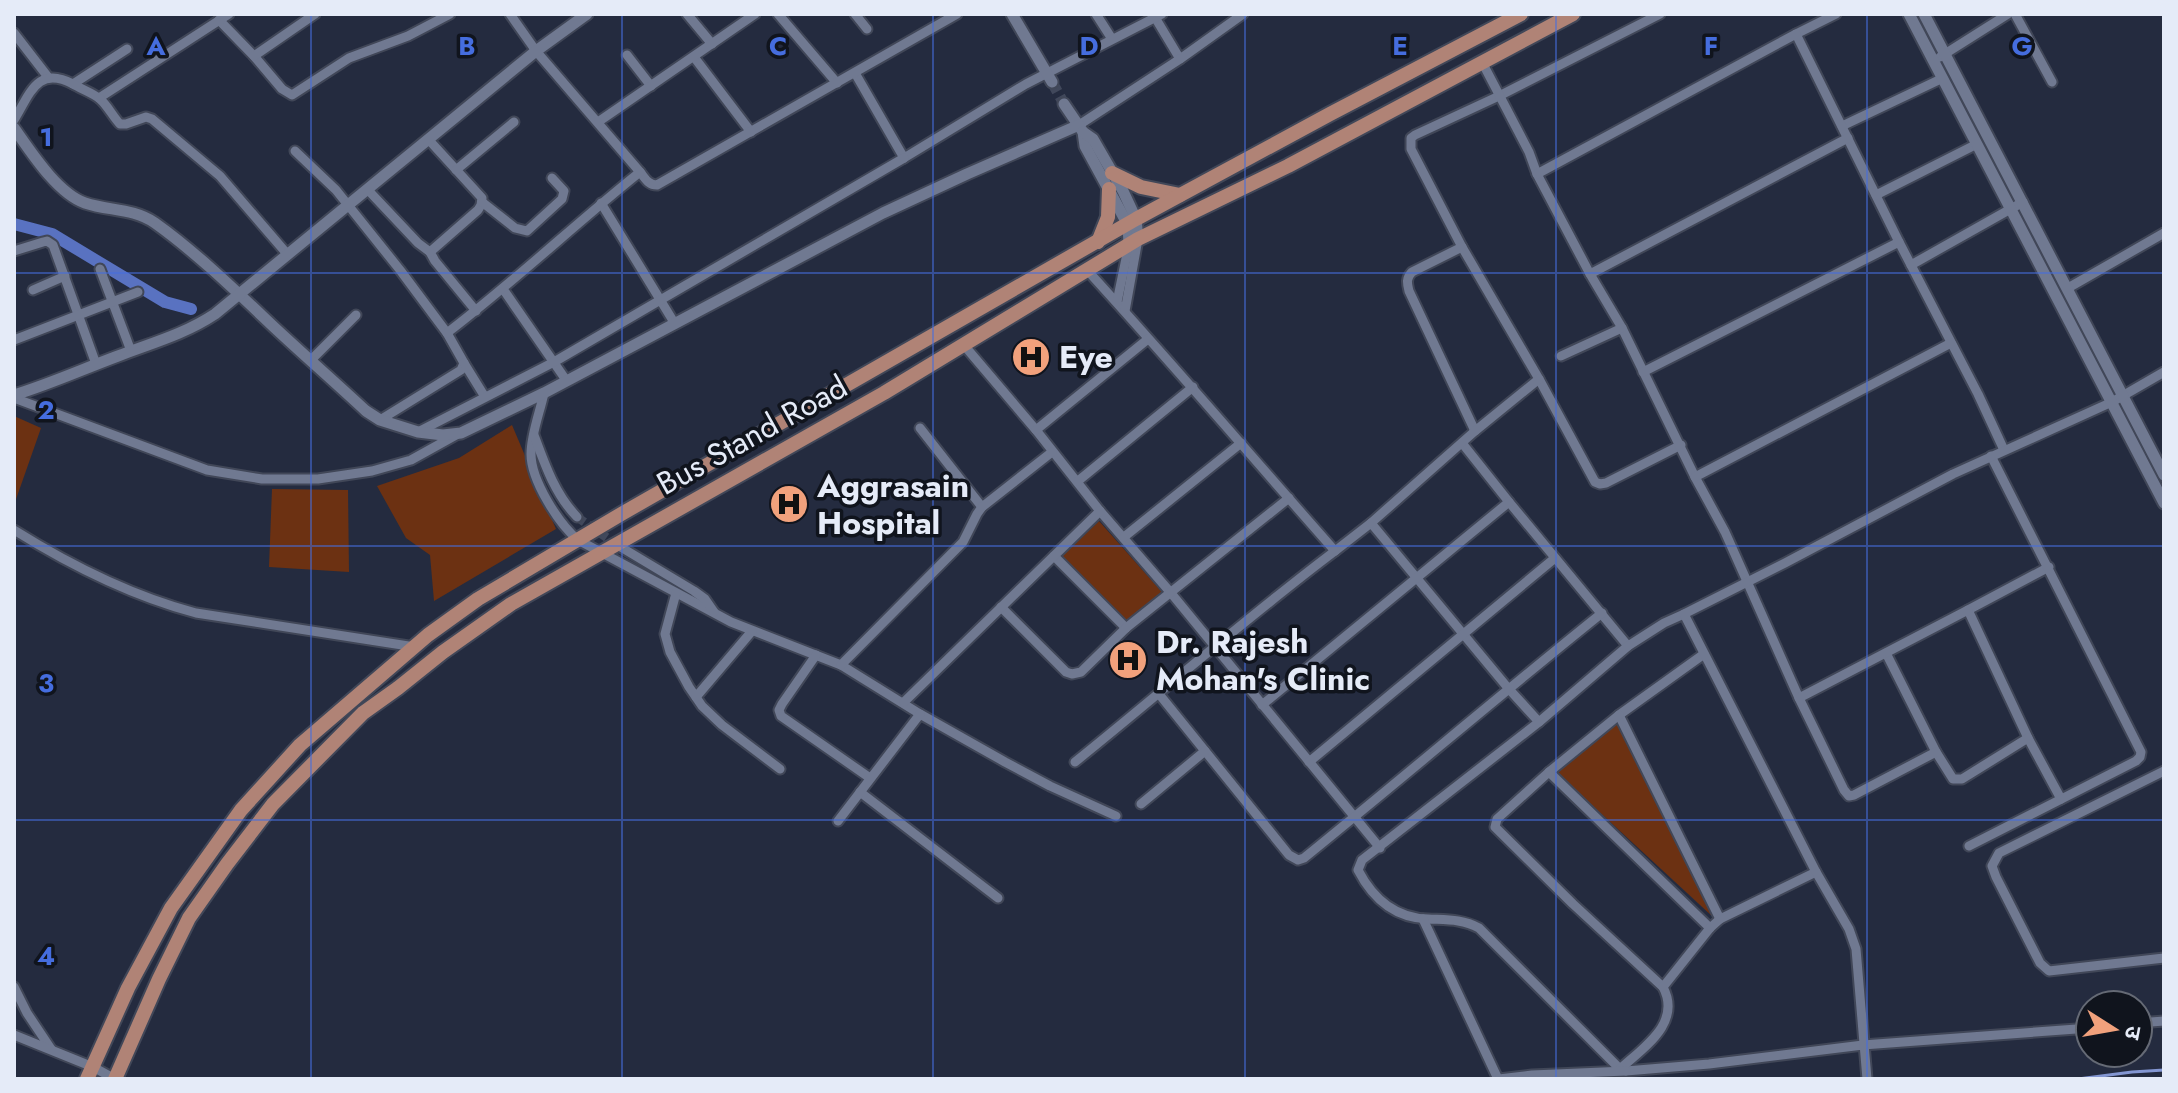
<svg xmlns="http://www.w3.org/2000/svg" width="2178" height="1093" font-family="Jost,'Noto Sans Devanagari',sans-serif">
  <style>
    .green { fill: #6c3112 }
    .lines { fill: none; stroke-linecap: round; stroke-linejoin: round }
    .stream { stroke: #8396d2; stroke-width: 3 }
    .canal { stroke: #5972c1; stroke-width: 12 }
    .minor-tunnel { stroke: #41485b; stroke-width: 9; stroke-dasharray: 9 4.5; stroke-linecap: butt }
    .tertiary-tunnel { stroke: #41485b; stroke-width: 11; stroke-dasharray: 11 5.5; stroke-linecap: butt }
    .minor-casing { stroke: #414758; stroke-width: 13 }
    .tertiary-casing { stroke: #414758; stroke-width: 15 }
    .primary-casing { stroke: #414758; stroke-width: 18 }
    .minor { stroke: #707991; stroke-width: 9 }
    .tertiary { stroke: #707991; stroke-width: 11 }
    .primary { stroke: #b08376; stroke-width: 14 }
    .grid { fill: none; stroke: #456dde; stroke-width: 2; stroke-opacity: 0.55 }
    .labels { text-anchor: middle; stroke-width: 7; stroke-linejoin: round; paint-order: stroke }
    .poi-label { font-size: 32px; font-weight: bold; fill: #e5ebf8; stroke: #10141d; text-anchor: start }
    .street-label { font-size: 32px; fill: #e5ebf8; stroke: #10141d }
    .grid-label { font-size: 26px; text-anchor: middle; font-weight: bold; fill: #456dde; stroke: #10141d; stroke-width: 7; stroke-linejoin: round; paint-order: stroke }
  </style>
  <rect width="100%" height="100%" fill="#242b3f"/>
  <g class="green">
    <polygon points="14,416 41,428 14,505"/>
    <polygon points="512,425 556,529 434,601 430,555 406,538 377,486 459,458"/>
    <polygon points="272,489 348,490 349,572 269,567"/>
    <polygon points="1099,521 1162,592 1125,623 1059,559"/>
    <polygon points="1618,722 1713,917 1556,772"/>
  </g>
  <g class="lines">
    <polyline class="stream" points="2078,1079 2132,1072 2164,1070"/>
    <polyline class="canal" points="14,224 52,234 165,302 191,309"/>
    <polyline class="minor-tunnel" points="577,517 619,546"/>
    <polyline class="tertiary-tunnel" points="1052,82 1064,104"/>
    <g class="minor-casing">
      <g id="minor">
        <polyline points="687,14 712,44"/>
        <polyline points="778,14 837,83"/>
        <polyline points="855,14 867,29"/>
        <polyline points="1096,14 1112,39"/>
        <polyline points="1153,14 1180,59"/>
        <polyline points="1660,14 1499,96 1415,135 1411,138 1411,149 1462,247 1539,379 1595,482 1600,484 1606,483 1681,445"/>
        <polyline points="2015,14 2052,82"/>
        <polyline points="219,20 254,56 282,89 292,95 349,58 408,36 450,14"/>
        <polyline points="14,33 48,77"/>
        <polyline points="1796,34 1836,14"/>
        <polyline points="627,55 651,86"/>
        <polyline points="254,56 315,14"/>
        <polyline points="694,57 751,132"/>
        <polyline points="1940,57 2008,14"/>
        <polyline points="1482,62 1529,152 1537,174 1590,274 1622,328 1695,477 1725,532 1799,698"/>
        <polyline points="855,73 904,158 1026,84 1162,14"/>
        <polyline points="73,84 127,49"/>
        <polyline points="99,98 229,14"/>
        <path d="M14 120C30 94 37 65 73 84 81 89 93 93 100 99 108 106 113 117 120 124H126L146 117 152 119 220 176 288 255"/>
        <polyline points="598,122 755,14"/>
        <polyline points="1079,125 1180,59 1243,14"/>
        <polyline points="1842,126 1943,78"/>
        <polyline points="428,139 482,198 481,205 478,210 430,252 435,261 476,311"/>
        <polyline points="295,151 336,190 400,270 447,333 464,363 461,370 380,420"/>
        <polyline points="456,170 514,122"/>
        <path d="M640 172C645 178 648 185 657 185L957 14"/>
        <polyline points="1537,174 1796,34 1899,242 1978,394 2004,450"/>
        <polyline points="368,190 418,243 430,252"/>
        <polyline points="1876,195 1977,144"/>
        <polyline points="482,202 515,228 527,231 562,199 564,191 552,178"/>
        <polyline points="601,203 675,324"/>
        <path d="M1462 247 1412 272C1406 278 1407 283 1409 291L1475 431"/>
        <polyline points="14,251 43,242 47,241 53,245 96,364"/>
        <polyline points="1911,265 2023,202"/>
        <polyline points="100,269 131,351"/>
        <path d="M1087 270C1171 362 1252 457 1335 551L1371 523 1508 688 1539 722"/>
        <polyline points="1590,274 1848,138"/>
        <polyline points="2068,288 2164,233"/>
        <polyline points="503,289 566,380"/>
        <polyline points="33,290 65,276"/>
        <polyline points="1117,302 1129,244"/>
        <polyline points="1125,311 1138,239"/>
        <path d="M447 333C514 282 575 224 640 172L536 51 510 14"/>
        <polyline points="14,340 138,292"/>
        <polyline points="963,344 1036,430 1100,511 1171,593 1380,848"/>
        <polyline points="1561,356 1622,328"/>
        <polyline points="311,360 356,315"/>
        <polyline points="464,363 485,397"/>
        <polyline points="1643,372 1899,242"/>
        <path d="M544 393C540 412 531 434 531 454 531 480 558 523 578 540L731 622 841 665 920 714 1005 762 1050 786 1116 816"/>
        <polyline points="14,398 207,470 262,479 318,479 372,471 411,460 456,435"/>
        <polyline points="920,428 982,507"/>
        <polyline points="1036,430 1148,339"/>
        <polyline points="418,432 554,362 904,158"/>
        <path d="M534 435C545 465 555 494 577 517"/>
        <polyline points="1462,443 1509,502 1628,646"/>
        <polyline points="1695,477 1951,343"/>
        <polyline points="1078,481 1193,387"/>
        <polyline points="1371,523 1475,431 1539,379"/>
        <path d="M14 530C70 565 132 596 196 613L415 647"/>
        <polyline points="1124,537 1241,443"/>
        <polyline points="619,546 694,591 705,599 714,612"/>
        <polyline points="1054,556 1126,628"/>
        <polyline points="2049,567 1968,610 2028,738 2061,799"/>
        <polyline points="676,593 665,634 670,652 689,687 702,706 722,725 780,769"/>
        <polyline points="1001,607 1066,672 1072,674 1081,672 1126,628 1289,498"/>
        <path d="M1684 614 1664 623 1628 646 1539 722 1362 860 1358 870C1373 899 1395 918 1428 919 1447 920 1462 919 1479 928L1620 1069 1626 1071 1709 1064 1863 1045 2090 1028"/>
        <polyline points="1886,653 1936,752 1953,779 1962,779 2028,738"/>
        <polyline points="1704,654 1619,715 1720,919"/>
        <polyline points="816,655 782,704 779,710 781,716 870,778"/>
        <polyline points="841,665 963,542 977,514 982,507 1052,452"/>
        <path d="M1159 694 1289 855 1298 860 1304 858C1404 777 1501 694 1602 613"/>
        <polyline points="696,697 752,631"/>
        <polyline points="904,702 1100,511"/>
        <polyline points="1262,705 1509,502"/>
        <path d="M1619 715 1549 772 1497 819 1495 827 1573 904 1663 987C1682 1023 1644 1047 1620 1069"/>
        <polyline points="1936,752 1854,795 1849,796 1844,790 1799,698 1968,610"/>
        <path d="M1075 762C1162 692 1246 618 1335 551"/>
        <polyline points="1309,762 1555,558"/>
        <polyline points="2164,771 1999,853 1992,866 1996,877 2040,963 2049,971 2164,958"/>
        <polyline points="1549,772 1710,928"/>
        <polyline points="860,792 998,898"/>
        <polyline points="1141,804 1205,751"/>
        <polyline points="838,821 920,714"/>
        <polyline points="1969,846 2136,761 2140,757 2141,752 1991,456"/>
        <polyline points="1423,919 1498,1079"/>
        <polyline points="14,987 27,1013 51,1049"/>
        <polyline points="1663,987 1710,928 1720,919 1816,872"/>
        <polyline points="2138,1023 2164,1021"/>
        <polyline points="14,1035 93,1067 115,1079"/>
        <polyline points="1499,1079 1532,1075 1626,1071"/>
        <polyline points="1867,1079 1856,949 1849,929 1816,872 1684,614 1785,563 1953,474 2112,402 2164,372"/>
      </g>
    </g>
    <g class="tertiary-casing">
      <g id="tertiary">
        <polyline points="1012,14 1052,82"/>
        <polyline points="1909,14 2164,503"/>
        <polyline points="1924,14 2164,475"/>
        <polyline points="1064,104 1083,132 1085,146 1128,225 1129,244"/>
        <path d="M14 128C31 152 57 193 85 203 109 211 133 208 155 223 197 253 238 293 275 328 305 356 336 383 366 411L380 420 418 432 443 435 461 433 544 393 883 213 967 174 1079 125"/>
        <polyline points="1083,132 1093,139 1123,191 1136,219 1138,239"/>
        <path d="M14 395C50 384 83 369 118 356 152 343 185 334 215 314L536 51 587 14"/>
      </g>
    </g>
    <g class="primary-casing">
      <g id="primary">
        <polyline points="1112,173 1141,187 1180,195"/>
        <polyline points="1098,242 1108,217 1109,189"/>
        <polyline points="87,1079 128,988 171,908 241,810 300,745 428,635 478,599 623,513 1136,219 1330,114 1521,14"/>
        <polyline points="115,1079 159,979 189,918 227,864 273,804 363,713 398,688 443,652 511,604 884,393 1138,239 1288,166 1573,14"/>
      </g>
    </g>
    <use href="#minor" class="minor"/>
    <use href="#tertiary" class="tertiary"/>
    <use href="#primary" class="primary"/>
  </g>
  <path class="grid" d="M311 14V1079M622 14V1079M933 14V1079M1245 14V1079M1556 14V1079M1867 14V1079M14 273H2164M14 546H2164M14 820H2164"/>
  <defs>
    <g id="hospital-disc" transform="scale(2)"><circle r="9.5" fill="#f1a17c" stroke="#10141d"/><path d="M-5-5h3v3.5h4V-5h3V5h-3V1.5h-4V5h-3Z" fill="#111"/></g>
  </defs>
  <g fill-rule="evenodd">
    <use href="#hospital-disc" x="1031" y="357"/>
    <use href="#hospital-disc" x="789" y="504"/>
    <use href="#hospital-disc" x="1128" y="660"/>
  </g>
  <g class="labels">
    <g class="poi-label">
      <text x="1059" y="368">Eye</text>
      <text x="817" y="497">Aggrasain<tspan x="817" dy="37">Hospital</tspan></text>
      <text x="1156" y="653">Dr. Rajesh<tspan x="1156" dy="37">Mohan's Clinic</tspan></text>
    </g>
    <g class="street-label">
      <text transform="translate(752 435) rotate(-29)" y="11">Bus Stand Road</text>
    </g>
  </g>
  <g class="grid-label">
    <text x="156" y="55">A</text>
    <text x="467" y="55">B</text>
    <text x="778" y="55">C</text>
    <text x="1089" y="55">D</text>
    <text x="1400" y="55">E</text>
    <text x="1711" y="55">F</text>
    <text x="2022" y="55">G</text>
    <text x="46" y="146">1</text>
    <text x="46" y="419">2</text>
    <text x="46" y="692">3</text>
    <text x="46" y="965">4</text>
  </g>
  <rect width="2178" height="1093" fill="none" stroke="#e5ebf8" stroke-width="32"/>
  <g transform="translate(2114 1029) rotate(101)"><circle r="38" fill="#10141d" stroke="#656a75" stroke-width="2"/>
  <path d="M0-6L14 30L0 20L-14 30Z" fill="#f1a17c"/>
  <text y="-12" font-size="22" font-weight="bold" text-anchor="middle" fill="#e5ebf8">उ</text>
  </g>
</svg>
